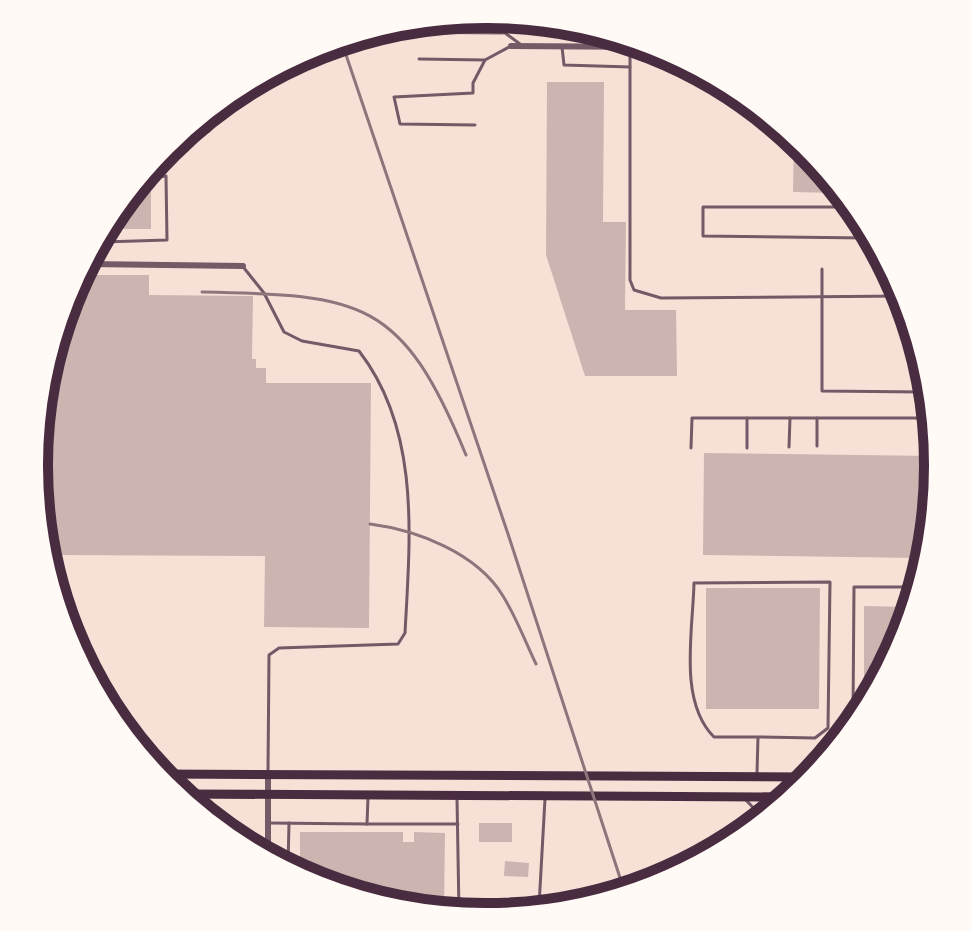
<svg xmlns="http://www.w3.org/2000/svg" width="972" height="931" font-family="Commissioner,sans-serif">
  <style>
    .building { fill: #ccb4b1 }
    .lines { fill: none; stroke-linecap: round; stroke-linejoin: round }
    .service { stroke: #755966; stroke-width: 3 }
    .minor { stroke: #755966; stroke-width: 6 }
    .secondary { stroke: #4a2c40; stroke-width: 9 }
    .rail { stroke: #8f747c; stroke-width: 3 }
    .rim { fill: none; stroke: #4a2c40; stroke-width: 10 }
  </style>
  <rect width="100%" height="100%" fill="#f7e1d7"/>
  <g class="building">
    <polygon points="547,82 604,82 603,222 626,222 625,310 676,310 677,376 585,376 546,255"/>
    <polygon points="794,139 806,147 836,193 793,192"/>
    <polygon points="137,190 151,190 151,229 111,229 125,209 131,209 131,200"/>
    <polygon points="85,275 149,275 149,295 253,296 252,359 256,359 256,368 266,368 266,383 371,383 369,628 264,627 265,556 52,555 35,465 68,296 84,296"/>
    <polygon points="704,453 935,456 937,466 919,558 703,555"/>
    <polygon points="706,588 820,588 819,709 706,709"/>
    <polygon points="864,606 909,607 903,639 864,697"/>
    <rect x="479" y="823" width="33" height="19"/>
    <polygon points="300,832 403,832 403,842 414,842 414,832 445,833 444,909 313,882 300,874"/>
    <polygon points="505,861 529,863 528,877 504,876"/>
  </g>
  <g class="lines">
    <g class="service">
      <polyline points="492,15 494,25 520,44"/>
      <polyline points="396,32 503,33"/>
      <polyline points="562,47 564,65 630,67"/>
      <polyline points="630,47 630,280 634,290 661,298 904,296"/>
      <polyline points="419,59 485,60 511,46"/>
      <polyline points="475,125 400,124 394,97 473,93 473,83 485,60"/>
      <polyline points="185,134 209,131 211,117"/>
      <polyline points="846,207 703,207 703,236 866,238"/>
      <polyline points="103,242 167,240 166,176 147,177"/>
      <path d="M244 268 264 293 284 332 302 341 359 351C421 431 410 538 405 633L398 644 279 648 269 655 268 771"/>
      <polyline points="822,269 822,391 923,392"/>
      <polyline points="817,446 817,418"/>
      <polyline points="789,447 790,418"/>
      <polyline points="691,448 692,418 928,418"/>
      <polyline points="747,448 747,418"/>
      <polyline points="853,713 854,587 913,587"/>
      <path d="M757 773 758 737 815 738 828 728 830 582 694 583C693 631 678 701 714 737H758"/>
      <polyline points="368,797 367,824 458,824"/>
      <polyline points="457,798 459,912"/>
      <polyline points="746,800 760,815"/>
      <polyline points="268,823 367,824"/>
      <polyline points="288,866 289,823"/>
      <polyline points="459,902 524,901 524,909"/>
      <polyline points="539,906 545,799"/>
    </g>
    <g class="minor">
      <polyline points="511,46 653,47"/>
      <polyline points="88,264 243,266"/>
      <polyline points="268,852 268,775"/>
    </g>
    <g class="secondary">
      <polyline points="160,774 811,777"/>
      <polyline points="180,794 788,797"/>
    </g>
    <g class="rail">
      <polyline points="342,43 509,537 624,890"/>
      <path d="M202 292C362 295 402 299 466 455"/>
      <path d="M370 524C417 530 477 553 503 596 516 617 525 641 536 664"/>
    </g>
  </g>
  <path d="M0 0H972V931H0ZM485 28H487A437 437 0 0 1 924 465V466A437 437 0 0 1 487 903H485A437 437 0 0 1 48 466V465A437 437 0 0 1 485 28Z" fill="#fffaf5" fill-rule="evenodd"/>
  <path class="rim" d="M485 28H487A437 437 0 0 1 924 465V466A437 437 0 0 1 487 903H485A437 437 0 0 1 48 466V465A437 437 0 0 1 485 28Z"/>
</svg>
